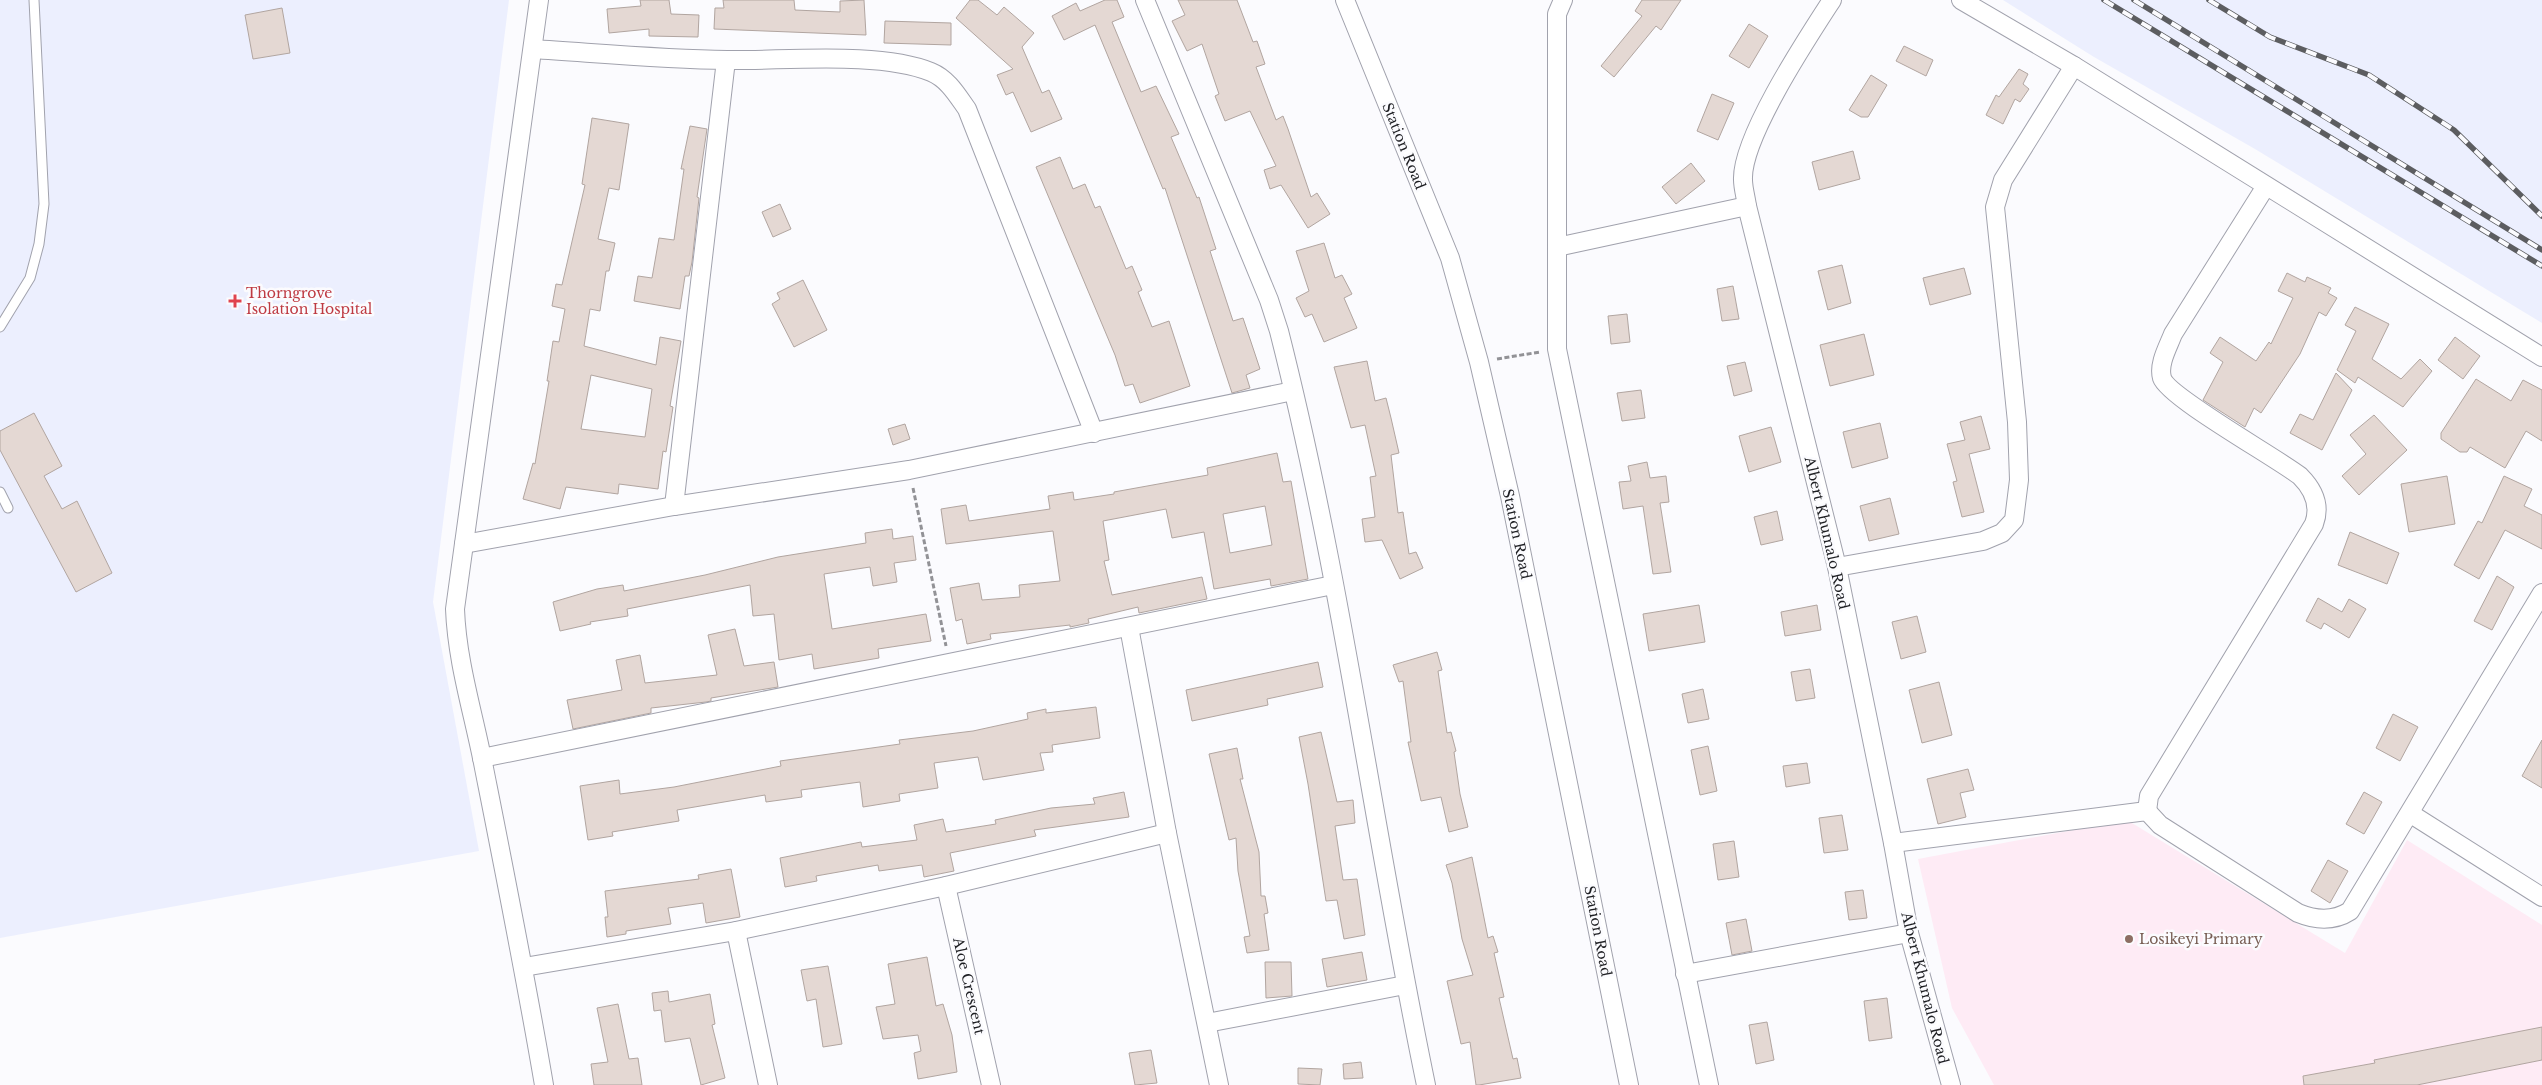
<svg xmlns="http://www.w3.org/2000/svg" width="2542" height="1085" font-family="'Libre Baskerville',serif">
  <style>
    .built { fill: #eceffe }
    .education { fill: #feebf5 }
    .building { fill: #e4d8d3; stroke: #b1a5a0; fill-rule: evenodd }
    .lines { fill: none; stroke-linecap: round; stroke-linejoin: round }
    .lane-casing { stroke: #a1a2ad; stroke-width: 11 }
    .street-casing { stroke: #a1a2ad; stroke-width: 20 }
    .path { stroke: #929296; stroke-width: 3; stroke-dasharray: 5 2.5; stroke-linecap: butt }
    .lane { stroke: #fff; stroke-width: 9 }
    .street { stroke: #fff; stroke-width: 18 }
    .rail-casing { stroke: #5c5d60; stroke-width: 5.5 }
    .rail { stroke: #fbfbfe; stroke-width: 4; stroke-dasharray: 11; stroke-linecap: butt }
    .health-dot { fill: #e0444e; stroke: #fbfbfe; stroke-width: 2 }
    .education-dot { fill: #8d6e63; stroke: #fbfbfe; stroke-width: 2 }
    .labels { text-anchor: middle; stroke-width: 5; stroke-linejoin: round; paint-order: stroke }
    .street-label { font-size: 14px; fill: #1e1f23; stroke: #fbfbfe }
    .health-label { font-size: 14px; fill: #be3a42; stroke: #fbfbfe; text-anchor: start }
    .education-label { font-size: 14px; fill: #785e54; stroke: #fbfbfe; text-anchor: start }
  </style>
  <rect width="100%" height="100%" fill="#fbfbfe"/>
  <g class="built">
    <polygon points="0,0 509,0 433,602 479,851 0,938"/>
    <polygon points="2003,0 2542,0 2542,323 2255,149 2094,57"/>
  </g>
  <polygon class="education" points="2127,820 2345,953 2407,840 2542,925 2542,1085 1994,1085 1952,1008 1918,859"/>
  <g class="building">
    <polygon points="640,0 669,0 671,14 699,15 698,37 649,36 649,29 609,33 607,9 641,6"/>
    <polygon points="723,0 794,0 795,10 840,12 840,1 864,0 866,35 714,29 715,8 724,8"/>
    <polygon points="970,0 978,0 997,15 1004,7 1034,33 1022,47 1042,93 1049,90 1062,119 1031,132 1013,92 1006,95 997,75 1013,69 956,18"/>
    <polygon points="1105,0 1117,0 1124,17 1112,22 1141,92 1156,86 1179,134 1171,137 1197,198 1199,197 1216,249 1210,251 1233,321 1243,318 1260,369 1246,375 1250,388 1232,393 1165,188 1163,189 1095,25 1064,40 1052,16 1076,3 1080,11"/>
    <polygon points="1178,0 1237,0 1253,42 1257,41 1265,64 1256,67 1276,120 1283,116 1288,129 1311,197 1317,193 1330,214 1308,228 1281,185 1270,189 1264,170 1276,166 1250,111 1225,121 1215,96 1219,94 1202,44 1187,51 1172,21 1185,15"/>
    <polygon points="1642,0 1681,0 1661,30 1656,26 1614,77 1601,66 1642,16 1635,11"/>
    <polygon points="282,8 290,53 253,59 245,15"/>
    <polygon points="885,21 951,23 951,45 884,43"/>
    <polygon points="1749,24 1768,36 1749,68 1729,56"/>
    <polygon points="1904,46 1933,60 1926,76 1896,61"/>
    <polygon points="2019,69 2028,74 2023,84 2029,89 2020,102 2015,99 2003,124 1986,115 1996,95 1999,97"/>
    <polygon points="1871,75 1887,85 1868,117 1861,117 1849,110"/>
    <polygon points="1712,94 1734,103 1718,140 1697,131"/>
    <path d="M592 118 629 124 619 190 609 188 598 239 615 243 609 271H606L600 311 590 309 584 346 656 365 660 337 681 341 670 406 673 407 666 452 663 451 658 489 619 484 618 494 566 487 560 509 523 499 533 463 535 464 549 381H547L553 341 559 342 565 309 552 306 556 284 562 285 585 185 582 184ZM591 375 652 389 645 437 581 429Z"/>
    <polygon points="690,126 707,129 697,197 699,198 692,262 689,276 685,276 680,309 634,301 638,276 652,278 659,238 674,240 684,169 681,169"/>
    <polygon points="1853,151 1860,179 1819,190 1812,162"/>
    <polygon points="1060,157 1073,189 1085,184 1095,208 1100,206 1126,269 1132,266 1142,290 1138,292 1152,327 1169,321 1190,386 1140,403 1133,384 1125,386 1115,355 1036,167"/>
    <polygon points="1691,163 1705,181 1676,204 1662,187"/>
    <polygon points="780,204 791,229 773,237 762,212"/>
    <polygon points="1324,243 1335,278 1342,275 1352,294 1344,298 1357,328 1324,342 1312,314 1305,317 1296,298 1309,291 1296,251"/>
    <polygon points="1842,265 1851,303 1828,310 1818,271"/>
    <polygon points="1964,268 1971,294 1930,305 1923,278"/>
    <polygon points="2287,273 2305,282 2307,277 2331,288 2328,293 2337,298 2326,316 2319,312 2300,354 2261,413 2254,408 2245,427 2203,400 2223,362 2210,353 2220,337 2256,361 2269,342 2271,344 2293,298 2278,291"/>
    <polygon points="803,280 827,330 794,347 772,304 780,299 777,293"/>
    <polygon points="1733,286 1739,319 1722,321 1717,289"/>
    <polygon points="2355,307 2389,324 2372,359 2401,379 2420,359 2432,371 2403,407 2358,377 2355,383 2337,370 2356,331 2345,325"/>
    <polygon points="1627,314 1630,342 1611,344 1608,316"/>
    <polygon points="1864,334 1874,375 1830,386 1820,345"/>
    <polygon points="2455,337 2480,356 2463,379 2438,360"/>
    <polygon points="1367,361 1375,401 1386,398 1391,418 1399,453 1391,455 1398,513 1403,512 1409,554 1416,552 1423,568 1400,579 1382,540 1365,542 1362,519 1375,517 1370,477 1376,476 1365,425 1351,428 1334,367"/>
    <polygon points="1745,362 1752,391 1734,396 1727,366"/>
    <polygon points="2336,373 2352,390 2322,450 2290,433 2300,414 2313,420"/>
    <polygon points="2476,379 2511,401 2523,380 2542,390 2542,441 2526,431 2505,468 2470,447 2467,452 2460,452 2441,439 2441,433"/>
    <polygon points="1641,390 1645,418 1622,421 1617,393"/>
    <polygon points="34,413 62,466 44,476 62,509 77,501 112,573 76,592 0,450 0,431"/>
    <polygon points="2374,415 2407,450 2359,495 2342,476 2366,454 2350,435"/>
    <polygon points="1981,416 1990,449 1969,454 1984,512 1962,517 1953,482 1957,481 1947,444 1965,440 1960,422"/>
    <polygon points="1880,423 1888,458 1852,468 1843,432"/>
    <polygon points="905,424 910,439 893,445 888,429"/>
    <polygon points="1771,427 1781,462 1749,472 1739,436"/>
    <path d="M1277 453 1283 482 1291 481 1308 579 1271 586 1270 579 1214 589 1204 532 1172 538 1166 509 1103 521 1109 560 1104 561 1112 595 1202 577 1207 599 1139 613 1138 607 1088 619 1089 623 1070 627V625L990 634 991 639 967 644 962 619 956 621 950 588 979 583 982 600 1020 597 1019 585 1060 581 1053 531 946 544 941 509 966 505 969 521 1050 509 1048 496 1073 492 1074 500 1114 494V492L1208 475 1207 468ZM1265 506 1272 545 1230 553 1223 514Z"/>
    <polygon points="1647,462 1650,478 1666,476 1669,502 1660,503 1671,572 1653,574 1643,506 1623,509 1619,482 1631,481 1628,466"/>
    <polygon points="2447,476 2455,524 2409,532 2401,484"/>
    <polygon points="2504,476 2532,489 2524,506 2542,515 2542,549 2505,530 2479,579 2454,565 2478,521 2482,523"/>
    <polygon points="1890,498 1899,534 1869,541 1860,506"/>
    <polygon points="1777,511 1783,540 1761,545 1754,517"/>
    <polygon points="892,529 893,539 913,536 916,560 894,563 897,582 873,586 870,567 824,574 832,629 926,614 931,641 878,649 879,658 814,669 812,654 779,660 774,614 753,616 750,585 627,609 628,616 590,622 591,624 560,631 553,602 597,589 623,585 624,591 705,575 778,557 866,543 865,533"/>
    <polygon points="2350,532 2399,553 2387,584 2338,565"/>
    <polygon points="2497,576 2514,587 2492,630 2474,621"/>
    <polygon points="2318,598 2342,612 2349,599 2366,609 2349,638 2324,623 2321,629 2306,621"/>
    <polygon points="1699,605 1705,642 1649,651 1643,614"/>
    <polygon points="1817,605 1821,630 1785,636 1781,612"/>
    <polygon points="1917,616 1926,652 1901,659 1892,622"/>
    <polygon points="735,629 744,666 774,662 778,687 711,698 711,701 706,702 651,708 651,713 573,729 567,700 622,690 616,660 640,655 645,683 717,675 708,635"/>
    <polygon points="1437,652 1442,670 1438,671 1447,733 1451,732 1456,751 1454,752 1460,794 1468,827 1449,832 1441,797 1421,801 1408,742 1411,742 1403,681 1399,682 1393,665"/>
    <polygon points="1318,662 1323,687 1267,699 1268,705 1192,721 1186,690"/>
    <polygon points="1810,669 1815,698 1796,701 1791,672"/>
    <polygon points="1939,682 1952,735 1922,743 1909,690"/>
    <polygon points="1703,689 1709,719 1688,723 1682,694"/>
    <polygon points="1096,707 1100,738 1052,745 1053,752 1040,753 1044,770 983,780 978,757 934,763 938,788 899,794 900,801 863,807 860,782 801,790 802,797 766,802 765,795 677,810 679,821 612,832 613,836 588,840 580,786 619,780 620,794 674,787 781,766 780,761 900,744 899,740 973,731 1028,719 1027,713 1046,709 1046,713"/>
    <polygon points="2393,714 2418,727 2400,761 2376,748"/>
    <polygon points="1321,732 1337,802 1353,800 1355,823 1335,826 1343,880 1357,879 1365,935 1344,939 1337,900 1326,901 1308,784 1299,737"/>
    <polygon points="2542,740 2542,788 2522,776"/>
    <polygon points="1708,746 1717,791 1700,795 1691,750"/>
    <polygon points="1237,748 1243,779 1240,779 1259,852 1261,896 1265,896 1268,913 1264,914 1269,950 1247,953 1244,937 1250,936 1238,871 1236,838 1229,840 1209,754"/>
    <polygon points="1807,763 1810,783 1786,787 1783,766"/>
    <polygon points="1968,769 1974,790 1960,793 1966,817 1938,824 1927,779"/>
    <polygon points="1124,792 1129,817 1034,830 1036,836 950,853 954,871 924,877 922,865 879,871 878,865 816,876 817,881 785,887 780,858 861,842 862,847 917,840 914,825 943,819 946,832 996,824 995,820 1051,808 1095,804 1093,798"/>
    <polygon points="2364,792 2382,802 2364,834 2346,824"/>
    <polygon points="1842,815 1848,850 1824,853 1819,818"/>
    <polygon points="1734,841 1739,877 1718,880 1713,844"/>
    <polygon points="1472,857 1488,938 1493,936 1498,952 1494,953 1504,997 1499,998 1513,1059 1517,1058 1521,1078 1479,1085 1476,1085 1470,1042 1461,1044 1447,981 1473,975 1462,939 1452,883 1446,865"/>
    <polygon points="2328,860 2348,871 2330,903 2311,891"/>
    <polygon points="731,869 740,917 706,923 703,903 668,908 671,924 626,931 626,934 607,937 605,917 608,917 605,891 699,879 698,875"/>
    <polygon points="1863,890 1867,918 1849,920 1845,892"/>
    <polygon points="1746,919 1752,951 1732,955 1726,923"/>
    <polygon points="1362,952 1367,980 1327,987 1322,959"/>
    <polygon points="927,957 936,1006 943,1004 952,1035 957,1072 918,1079 914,1053 921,1051 918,1035 883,1039 876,1007 895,1004 888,964"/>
    <polygon points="1265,962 1291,962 1292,996 1266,998"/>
    <polygon points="828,966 842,1044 823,1047 816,999 807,1001 801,970"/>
    <polygon points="668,991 669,1002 710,994 715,1024 712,1025 725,1078 701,1085 690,1038 665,1042 661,1010 654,1011 652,993"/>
    <polygon points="1887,998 1892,1038 1869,1041 1864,1001"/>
    <polygon points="618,1004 629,1059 638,1058 642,1085 594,1085 591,1064 608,1062 597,1008"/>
    <polygon points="1767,1022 1774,1060 1756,1064 1749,1025"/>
    <polygon points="2542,1027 2542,1060 2417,1085 2304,1085 2303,1076 2375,1063 2374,1060"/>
    <polygon points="1151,1050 1157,1083 1135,1085 1129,1053"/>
    <polygon points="1361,1062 1363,1078 1344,1079 1343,1064"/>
    <polygon points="1298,1068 1322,1069 1320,1085 1298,1084"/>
  </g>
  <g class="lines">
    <g class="lane-casing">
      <g id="lane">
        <polyline points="0,327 30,278 39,244 44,204 34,0"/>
        <polyline points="0,492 8,508"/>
      </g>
    </g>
    <g class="street-casing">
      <g id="street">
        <path d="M539 0 455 609C457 663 474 715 484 768 505 874 526 979 544 1085"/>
        <path d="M1145 0 1269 300 1279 331C1342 579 1374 835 1426 1085"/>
        <polyline points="1345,0 1450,258 1479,362 1510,496 1629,1085"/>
        <polyline points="1563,0 1557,14 1557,349 1709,1085"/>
        <path d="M1832 0C1808 37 1741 138 1743 180 1743 188 1746 198 1747 206L1837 567 1893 843 1909 933 1951 1085"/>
        <polyline points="1961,0 2074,66 2542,357"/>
        <path d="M533 49C597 53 662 59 727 60 784 61 880 51 931 72 948 79 957 95 967 109L1094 433"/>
        <polyline points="1557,247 1747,206"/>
        <polyline points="674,506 726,60"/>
        <polyline points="464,544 674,506 909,470 1293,391"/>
        <polyline points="1837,567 1983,541 2002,533 2014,520 2019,480 2017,422 1995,207 2003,180 2074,66"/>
        <polyline points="1129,627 1167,833 1219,1085"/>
        <polyline points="482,758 1333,585"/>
        <path d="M2147 811 2149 796 2314 524C2321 505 2313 489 2300 476 2277 458 2168 397 2162 378 2158 364 2168 347 2173 334L2266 186"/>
        <polyline points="2411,814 2542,897"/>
        <path d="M1893 843 2147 811 2160 825 2298 913C2315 920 2333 922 2350 911L2542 593"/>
        <polyline points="946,886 991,1085"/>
        <polyline points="736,931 768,1085"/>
        <polyline points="524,967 736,931 946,886 1167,833"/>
        <polyline points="1685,974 1909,933"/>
        <polyline points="1207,1023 1405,985"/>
      </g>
    </g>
    <g class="path">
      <polyline points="1497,359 1540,352"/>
      <polyline points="913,488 946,646"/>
    </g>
    <use href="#lane" class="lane"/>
    <use href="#street" class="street"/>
    <g class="rail-casing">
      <g id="rail">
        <polyline points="2104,0 2542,266"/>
        <polyline points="2134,0 2542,250"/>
        <polyline points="2209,0 2270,37 2369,75 2454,130 2542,216"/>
      </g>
    </g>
    <use href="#rail" class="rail"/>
  </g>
  <path class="health-dot" d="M232.5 293.5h5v5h5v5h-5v5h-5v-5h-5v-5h5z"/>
  <circle class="education-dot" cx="2129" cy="939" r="5"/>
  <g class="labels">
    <g class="street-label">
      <text transform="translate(1404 146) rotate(68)" y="5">Station Road</text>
      <text transform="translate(1827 533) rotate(77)" y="5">Albert Khumalo Road</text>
      <text transform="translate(1517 534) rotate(78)" y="5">Station Road</text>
      <text transform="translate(1598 931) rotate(79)" y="5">Station Road</text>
      <text transform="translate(969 986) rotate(77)" y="5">Aloe Crescent</text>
      <text transform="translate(1925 988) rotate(76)" y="5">Albert Khumalo Road</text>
    </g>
    <g class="health-label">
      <text x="246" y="298">Thorngrove<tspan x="246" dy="16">Isolation Hospital</tspan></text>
    </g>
    <g class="education-label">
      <text x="2139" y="944">Losikeyi Primary</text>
    </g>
  </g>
</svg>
